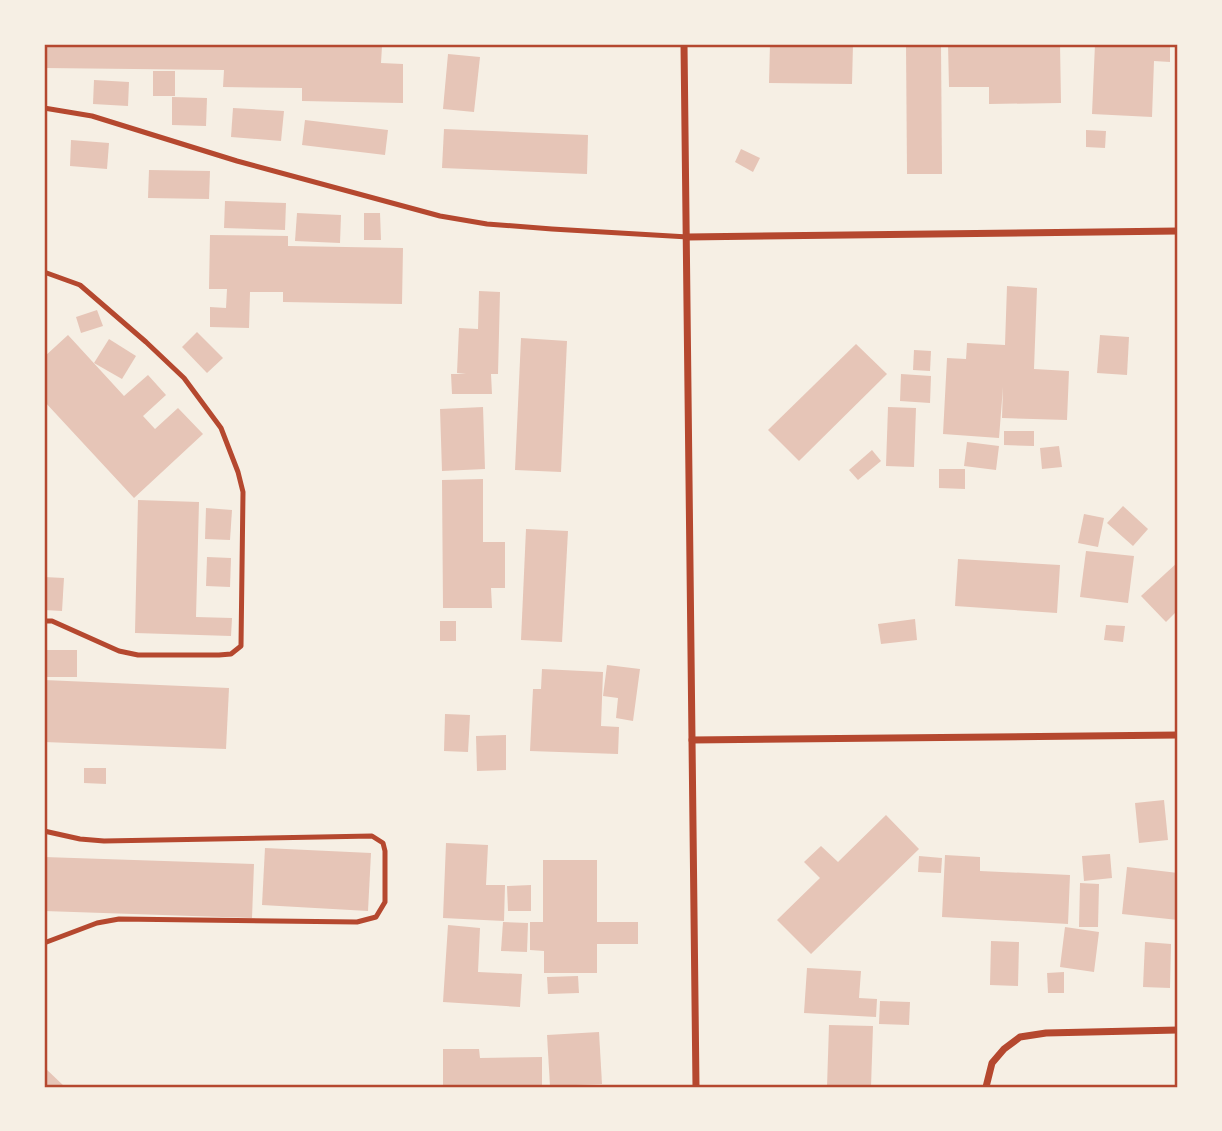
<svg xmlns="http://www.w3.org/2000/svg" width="1222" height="1131" font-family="'PT Serif',serif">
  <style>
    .building { fill: #e6c5b7 }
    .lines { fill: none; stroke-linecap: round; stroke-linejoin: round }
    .service { stroke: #b5482f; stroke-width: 5 }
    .minor { stroke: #b5482f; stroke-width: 7 }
    .neatline { fill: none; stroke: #b5482f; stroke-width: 2.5 }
  </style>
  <rect width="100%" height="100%" fill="#f6efe4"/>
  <g class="building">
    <polygon points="44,44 306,44 382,46 381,63 403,64 403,103 302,101 302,88 223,87 224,70 44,68"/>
    <polygon points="770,44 853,44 852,84 769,83"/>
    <polygon points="906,44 941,44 942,174 907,174"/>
    <polygon points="948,44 1060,44 1061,103 989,104 989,87 949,87"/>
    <polygon points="1095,44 1170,44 1170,62 1154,61 1152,117 1092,114"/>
    <polygon points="448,54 480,57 474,112 443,109"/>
    <rect x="153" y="71" width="22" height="25"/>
    <polygon points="94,80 129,82 128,106 93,104"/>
    <polygon points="172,97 207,98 206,126 172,125"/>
    <polygon points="233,108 284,111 281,141 231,137"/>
    <polygon points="305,120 388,130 385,155 302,145"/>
    <polygon points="444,129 588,135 587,174 442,168"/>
    <polygon points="1086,130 1106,131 1105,148 1086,147"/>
    <polygon points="71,140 109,143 107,169 70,166"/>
    <polygon points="741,149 760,158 753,172 735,162"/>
    <polygon points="149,170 210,171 209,199 148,198"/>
    <polygon points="225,201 286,203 285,230 224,228"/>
    <polygon points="297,213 341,215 340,243 295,241"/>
    <polygon points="364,213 380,213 381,240 364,240"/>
    <polygon points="210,235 288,236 288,246 403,248 402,304 283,302 283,292 250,292 249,328 210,327 210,307 226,308 227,289 209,289"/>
    <polygon points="1007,286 1037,288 1034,369 1069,371 1067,420 1002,418 1003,387 999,438 943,434 947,358 966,359 967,343 1005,345"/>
    <polygon points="479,291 500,292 498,374 491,374 492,394 452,394 451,374 466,374 457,373 459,328 478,329"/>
    <polygon points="97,310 103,326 81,333 76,317"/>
    <polygon points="197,332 223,358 207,373 182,347"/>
    <polygon points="68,335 124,396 148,375 166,395 143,416 155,429 178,408 203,434 134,498 44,401 44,357"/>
    <polygon points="1100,335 1129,337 1127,375 1097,373"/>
    <polygon points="521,338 567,341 561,472 515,470"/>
    <polygon points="109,339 136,356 122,379 94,363"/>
    <polygon points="856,344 887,374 799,461 768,430"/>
    <polygon points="914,350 931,351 930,371 913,370"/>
    <polygon points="901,374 931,376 930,403 900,401"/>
    <polygon points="483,407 485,469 442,471 440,409"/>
    <polygon points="888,407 916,408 914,467 886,466"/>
    <polygon points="1004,431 1034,431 1034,446 1004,445"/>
    <polygon points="967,442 999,446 996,470 964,466"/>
    <polygon points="1059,446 1062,467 1042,469 1040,448"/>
    <polygon points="872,450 881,461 858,480 849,470"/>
    <polygon points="939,469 965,469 965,489 939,488"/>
    <polygon points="483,479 483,542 505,542 505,588 491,588 492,608 443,608 442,480"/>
    <polygon points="138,500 199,502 196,617 232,618 231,636 135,633"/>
    <polygon points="1123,506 1148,529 1133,546 1107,523"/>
    <polygon points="206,508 232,510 230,540 205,539"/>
    <polygon points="1084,514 1104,518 1098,547 1078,543"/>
    <polygon points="526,529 568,531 562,642 521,640"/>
    <polygon points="1086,551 1134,556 1128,603 1080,597"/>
    <polygon points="207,557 231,558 230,587 206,586"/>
    <polygon points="958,559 1060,565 1057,613 955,606"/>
    <polygon points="1178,562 1178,610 1166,622 1141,596"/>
    <polygon points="44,577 64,578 62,611 44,610"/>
    <polygon points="915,619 917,640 881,644 878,624"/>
    <rect x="440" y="621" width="16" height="20"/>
    <polygon points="1106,625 1125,626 1123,642 1104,640"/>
    <rect x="44" y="650" width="33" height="27"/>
    <polygon points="607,665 640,669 633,721 616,718 618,698 603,696"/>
    <polygon points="542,669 603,672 601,726 619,727 618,754 530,751 533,689 541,689"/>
    <polygon points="44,680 229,688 226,749 44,742"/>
    <polygon points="445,714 470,715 468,752 444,751"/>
    <polygon points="506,735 506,770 477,771 476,736"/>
    <polygon points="84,768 106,768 106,784 84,783"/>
    <polygon points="1164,800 1168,840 1139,843 1135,803"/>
    <polygon points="886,815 919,849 811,954 777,920 820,878 804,862 821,846 838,862"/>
    <polygon points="446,843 488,845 486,885 505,885 504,921 443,918"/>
    <polygon points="265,848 371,853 368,911 262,905"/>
    <polygon points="1110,854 1112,878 1084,881 1082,856"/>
    <polygon points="945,855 980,857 980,871 1070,875 1068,924 942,917"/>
    <polygon points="919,856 942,858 941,873 918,872"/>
    <polygon points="44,857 254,864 252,918 44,911"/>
    <polygon points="543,860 597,860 597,922 638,922 638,944 597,944 597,973 544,973 544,951 530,950 530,922 543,922"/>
    <polygon points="1127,867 1178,873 1178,920 1122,914"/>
    <polygon points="1080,883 1099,884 1098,927 1079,927"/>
    <polygon points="531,885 531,911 508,911 507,886"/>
    <polygon points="503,922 528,923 527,952 501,951"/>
    <polygon points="448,925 480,928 478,972 522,974 520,1007 443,1002"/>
    <polygon points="1065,927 1099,932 1094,972 1060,967"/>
    <polygon points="991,941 1019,942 1018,986 990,985"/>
    <polygon points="1145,942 1171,944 1170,988 1143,987"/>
    <polygon points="807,968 861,971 859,998 877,999 876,1017 804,1013"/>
    <polygon points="1064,972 1064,993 1048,993 1047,973"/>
    <polygon points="578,976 579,993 548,994 547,977"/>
    <polygon points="880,1001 910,1002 909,1025 879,1024"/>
    <polygon points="829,1025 873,1026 871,1087 827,1087"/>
    <polygon points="599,1032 602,1084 550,1086 547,1035"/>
    <polygon points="443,1049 479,1049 480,1058 542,1057 542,1087 443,1087"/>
    <polygon points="44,1067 65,1087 44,1087"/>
  </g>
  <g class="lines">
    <g class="service">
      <polyline points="44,108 92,116 237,161 440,216 487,224 552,229 688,237"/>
      <polyline points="44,272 80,285 146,342 184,378 221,428 238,472 243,492 241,646 231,654 219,655 138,655 119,651 52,621 44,621"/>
      <polyline points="44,831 80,839 104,841 372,836 383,843 385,851 385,902 376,917 357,922 119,919 97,923 44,943"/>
    </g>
    <g class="minor">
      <polyline points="684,44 696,1087"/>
      <polyline points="688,237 1178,231"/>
      <polyline points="692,740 1178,735"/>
      <polyline points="986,1087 992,1063 1004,1049 1020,1037 1046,1033 1178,1030"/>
    </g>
  </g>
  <rect width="1222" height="1131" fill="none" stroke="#f6efe4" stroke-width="91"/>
  <rect x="46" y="46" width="1130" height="1040" class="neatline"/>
</svg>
